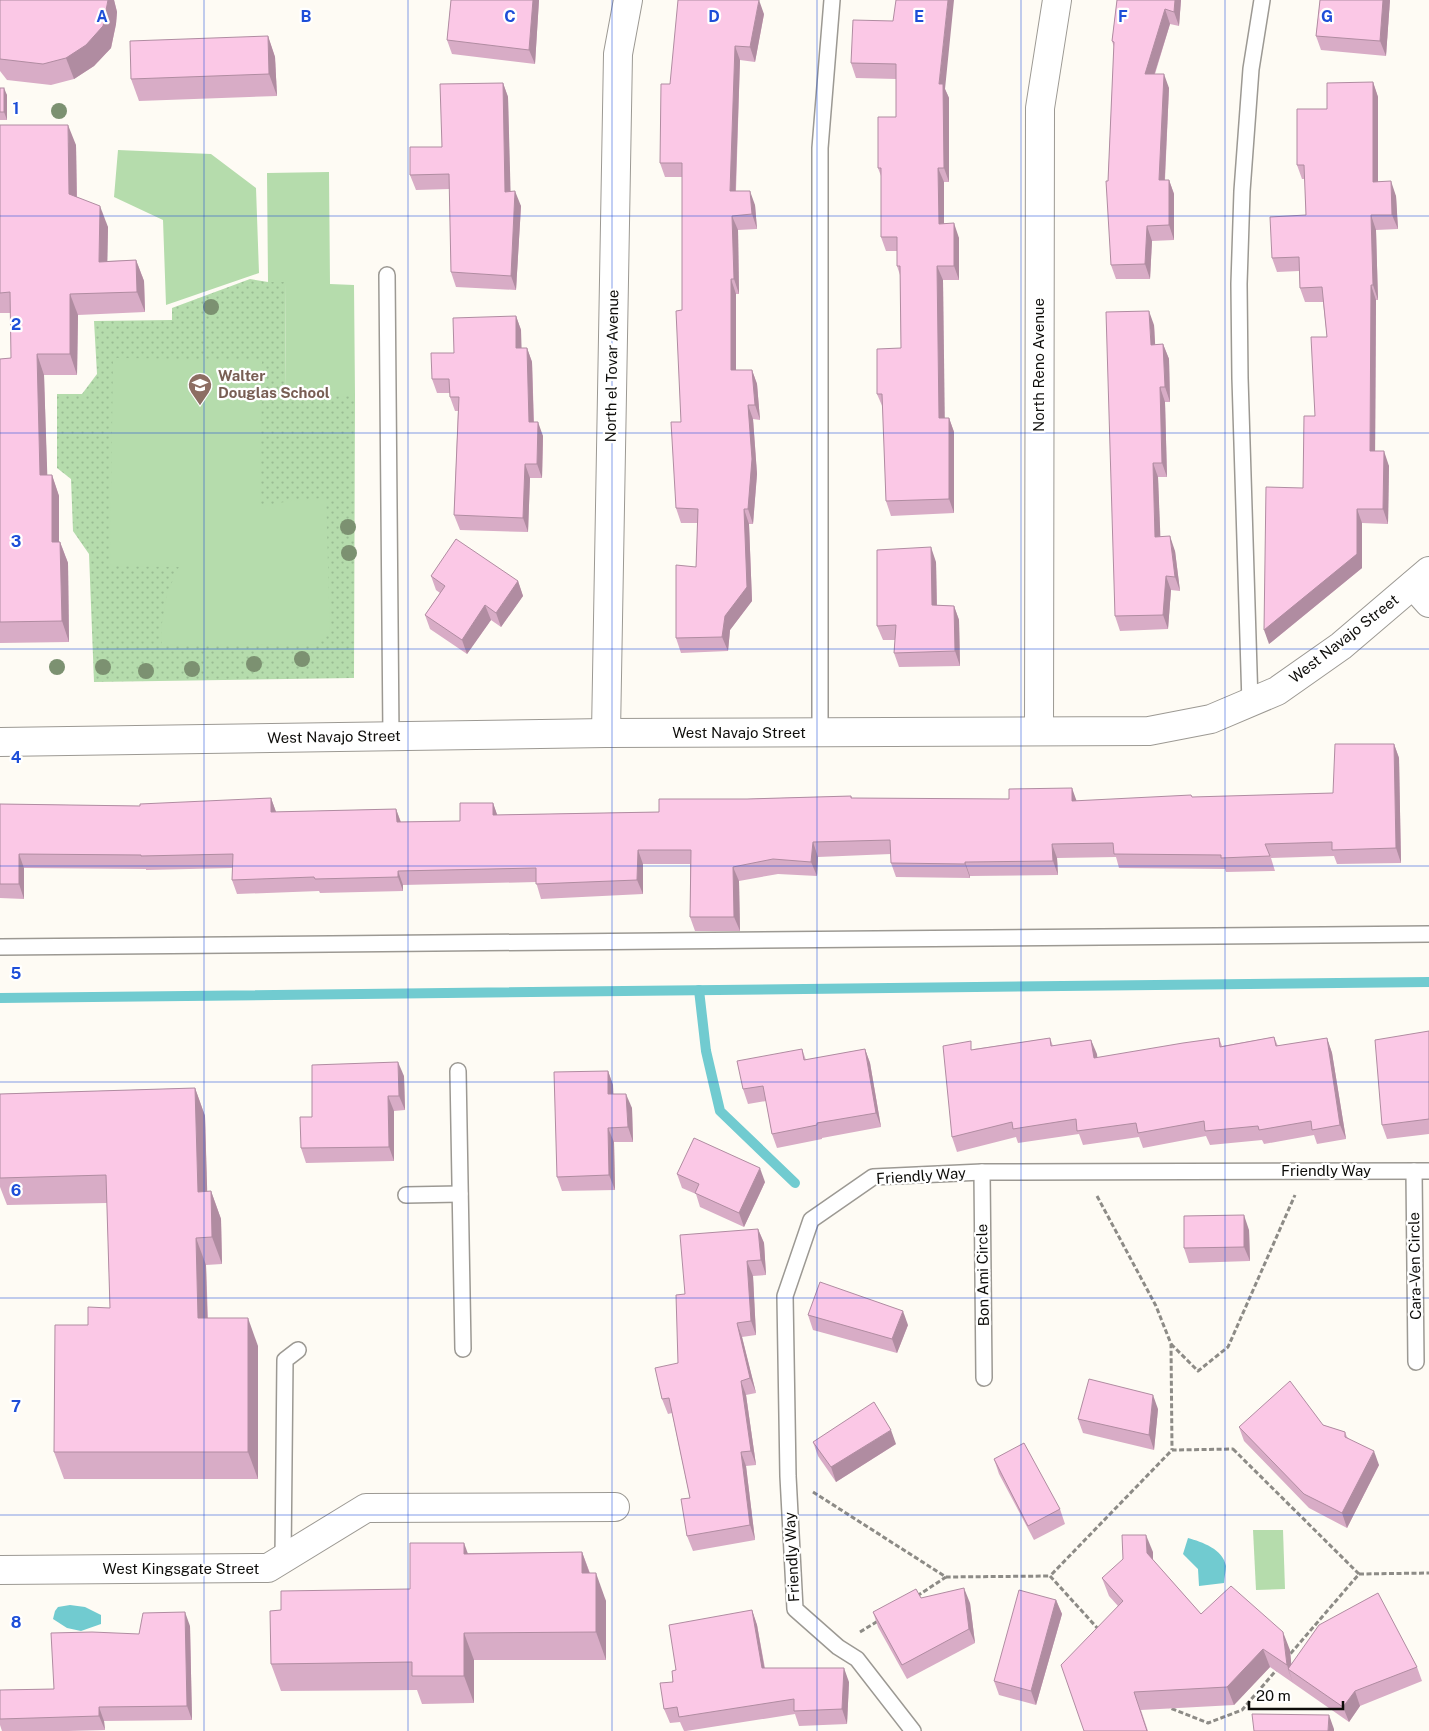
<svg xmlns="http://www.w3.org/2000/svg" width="1429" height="1731" font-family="'Public Sans',sans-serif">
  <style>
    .grass { fill: url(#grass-dots) }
    .green { fill: #b5dcac }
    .water { fill: #71cbd0 }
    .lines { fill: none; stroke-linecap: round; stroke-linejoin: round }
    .stream { stroke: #71cbd0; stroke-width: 10 }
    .service-casing { stroke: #9c9993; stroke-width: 18 }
    .minor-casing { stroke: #9c9993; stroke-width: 30 }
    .path { stroke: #8d8b86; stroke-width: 3; stroke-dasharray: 5 2.5; stroke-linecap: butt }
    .service { stroke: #fff; stroke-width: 15 }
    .minor { stroke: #fff; stroke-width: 28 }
    .tree { fill: #7c9171 }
    .wall { fill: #d8acc6 }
    .shaded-wall { fill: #b08ca1 }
    .building { fill: #fbc8e6; stroke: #b08ca1 }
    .grid { fill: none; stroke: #1d4ed8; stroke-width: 1; stroke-opacity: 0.55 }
    .labels { text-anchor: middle; stroke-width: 4.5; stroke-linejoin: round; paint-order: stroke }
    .street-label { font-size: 15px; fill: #0e0d0a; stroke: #fff }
    .education-label { font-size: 15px; font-weight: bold; fill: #785e54; stroke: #fff; text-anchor: start }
    .grid-label { font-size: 16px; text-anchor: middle; font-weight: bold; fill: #1d4ed8; stroke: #fff; stroke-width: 4.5; stroke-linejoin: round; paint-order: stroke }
  </style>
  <defs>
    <pattern id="grass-dots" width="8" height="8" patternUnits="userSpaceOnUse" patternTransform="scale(1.25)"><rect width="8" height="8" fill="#b5dcac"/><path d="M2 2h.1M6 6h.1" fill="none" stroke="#9abc93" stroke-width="1.8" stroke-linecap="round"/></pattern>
  </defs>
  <rect width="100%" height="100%" fill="#fefbf4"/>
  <polygon class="grass" points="250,279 268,282 285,281 286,396 355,396 354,678 94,682 89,554 73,531 71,479 57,468 57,394 82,394 97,374 94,321 172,320 172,308"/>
  <g class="green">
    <polygon points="118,150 211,154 256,188 259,273 166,305 163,220 114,197"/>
    <polygon points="329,172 330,284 354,285 355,396 286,397 285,282 268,282 267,173"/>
    <polygon points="113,358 262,360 260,506 297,500 326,498 330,633 318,644 162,646 161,629 167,593 179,567 110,566"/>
    <polygon points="1253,1530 1283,1530 1285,1589 1256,1590"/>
  </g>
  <g class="water">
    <path d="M1188 1538C1202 1542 1223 1549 1226 1566 1226 1571 1224 1578 1224 1583L1199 1586 1198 1569 1183 1554Z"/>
    <polygon points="70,1605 85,1607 101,1615 101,1624 81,1631 67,1628 53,1619 55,1611 58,1607"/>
  </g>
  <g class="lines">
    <g class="stream">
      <polyline points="699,990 706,1051 720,1111 795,1183"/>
      <polyline points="0,998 1429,982"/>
    </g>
    <g class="service-casing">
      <g id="service">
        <polyline points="387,275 391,737"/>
        <polyline points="1250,703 1240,378 1239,284 1242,191 1251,69 1262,0"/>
        <polyline points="820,732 820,148 832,0"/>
        <polyline points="0,947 1429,934"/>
        <polyline points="458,1071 463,1349"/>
        <polyline points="1414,1171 1416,1362"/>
        <polyline points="982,1172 984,1378"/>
        <polyline points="406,1195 460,1194"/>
        <polyline points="283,1559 285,1360 298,1350"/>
        <polyline points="913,1731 857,1659 838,1647 795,1609 788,1476 785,1296 811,1220 873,1177 982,1172 1429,1171"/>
      </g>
    </g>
    <g class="minor-casing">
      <g id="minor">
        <polyline points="1413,585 1429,603"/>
        <polyline points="1039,731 1040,108 1057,0"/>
        <polyline points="606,733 618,54 628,0"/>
        <polyline points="0,742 606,733 1149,731 1211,719 1277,691 1341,646 1429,571"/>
        <polyline points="0,1570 268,1568 366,1508 615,1507"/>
      </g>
    </g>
    <g class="path">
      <polyline points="1097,1196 1156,1306 1171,1344 1172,1450"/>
      <polyline points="1171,1344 1198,1371 1228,1347 1295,1195"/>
      <polygon points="1233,1449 1359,1574 1242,1710 1208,1723 1170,1708 1050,1576 1172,1450"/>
      <polyline points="813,1492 946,1577 1050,1576"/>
      <polyline points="1359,1574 1429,1573"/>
      <polyline points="917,1596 946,1577"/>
      <polyline points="860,1632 878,1621"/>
    </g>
    <use href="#service" class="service"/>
    <use href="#minor" class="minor"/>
  </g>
  <g class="tree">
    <circle cx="59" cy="111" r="8"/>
    <circle cx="211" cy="307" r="8"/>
    <circle cx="348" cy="527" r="8"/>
    <circle cx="349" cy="553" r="8"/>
    <circle cx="302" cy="659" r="8"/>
    <circle cx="254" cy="664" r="8"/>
    <circle cx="57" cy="667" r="8"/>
    <circle cx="103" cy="667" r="8"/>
    <circle cx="192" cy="669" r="8"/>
    <circle cx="146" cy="671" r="8"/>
  </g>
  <g class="wall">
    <polygon points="0,0 114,0 117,12 116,24 111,48 94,66 74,79 51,85 7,80 0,71"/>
    <polygon points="451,0 539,0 535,64 452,54 447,40"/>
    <polygon points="1117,0 1181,0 1179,26 1170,24 1155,74 1169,88 1165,180 1169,180 1174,194 1174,240 1152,241 1150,279 1116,279 1111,265 1108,181 1114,47 1112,41"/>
    <polygon points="1320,0 1390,0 1386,56 1321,50 1316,36"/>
    <polygon points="764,14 755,62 740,60 736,191 755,205 757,229 738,230 739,294 736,294 736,370 752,370 757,384 760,420 753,419 757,474 753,524 749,524 752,601 730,630 728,651 681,653 676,638 696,567 698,523 681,523 676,508 681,422 682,310 682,177 665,177 660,163 670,84"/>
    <polygon points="893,21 945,89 949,98 949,182 944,182 944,223 959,238 959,280 943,280 944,418 949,418 954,432 954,513 891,516 886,501 883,408 877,394 901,348 900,275 897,266 897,251 886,251 881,237 881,176 878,168 896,117 896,79 856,78 851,63"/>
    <polygon points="268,36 275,57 277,96 139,101 131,79"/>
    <polygon points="1373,82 1378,97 1378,182 1396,196 1398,229 1376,230 1378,300 1376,300 1375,451 1389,466 1388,524 1362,523 1362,568 1269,644 1303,488 1315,416 1327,337 1323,302 1305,302 1300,288 1299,271 1277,272 1272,258 1306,215 1305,179 1302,179 1297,165 1327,109"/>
    <polygon points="503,83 508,97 510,192 521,206 516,290 456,287 451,272 450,189 416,190 410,175 442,147"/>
    <polygon points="0,88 7,95 7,120 0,120"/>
    <polygon points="0,125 76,145 77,197 108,227 107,261 136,260 144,281 145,312 78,315 77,375 44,375 47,475 52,475 59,496 59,542 60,542 68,563 69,642 0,643 0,359 11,358 11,313 0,313"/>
    <polygon points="516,316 521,330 521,348 527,348 532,362 534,422 543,436 542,478 530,478 528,532 460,530 454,515 458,411 455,411 450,397 450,393 437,393 432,379"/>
    <polygon points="1154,325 1155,345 1163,344 1169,359 1170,402 1165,402 1167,477 1158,477 1160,537 1175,551 1180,591 1171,590 1168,629 1120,631 1115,616"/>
    <polygon points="936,562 937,605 954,606 959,620 960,666 899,667 894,653 895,640 883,640 877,626"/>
    <polygon points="431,576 518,581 523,596 501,627 491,620 467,654 430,629 425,615 440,593 436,590"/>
    <polygon points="1394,744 1399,758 1401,863 1337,864 1334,856 1271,858 1275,871 1226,872 1225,869 1119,868 1116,857 1057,858 1058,875 970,876 970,878 896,877 891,863 891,854 818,857 817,876 778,874 739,881 740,931 695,931 690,917 690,864 643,864 643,894 541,899 536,882 403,885 403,891 320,893 319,891 237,894 232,880 233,868 146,870 146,869 24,868 24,899 0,898 0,804 140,806 271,798 276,812 396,809 401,822 460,821 493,803 497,815 659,812 747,799 851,796 852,798 1077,801 1333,793"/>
    <polygon points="1429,1031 1429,1134 1387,1139 1382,1125"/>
    <polygon points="1274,1037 1278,1046 1327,1038 1332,1053 1346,1139 1317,1144 1314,1135 1264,1144 1262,1140 1210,1145 1206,1136 1143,1148 1139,1137 1083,1145 1079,1134 1018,1143 1016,1137 957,1152 952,1137 974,1049 1050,1038 1053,1046 1091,1040 1097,1058 1219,1038 1222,1046"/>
    <polygon points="802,1049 806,1060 865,1049 870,1063 881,1127 822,1138 822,1139 777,1148 772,1134 766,1101 748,1104 743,1089"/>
    <polygon points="608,1071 613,1085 613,1094 632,1108 633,1142 614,1142 615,1190 562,1191 557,1177"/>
    <polygon points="404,1076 405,1110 394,1111 394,1161 306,1163 301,1148 312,1117"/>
    <polygon points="195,1088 205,1116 207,1192 211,1191 221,1219 222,1264 206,1265 208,1318 258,1346 258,1479 64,1479 54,1452 88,1325 110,1308 107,1203 7,1205 0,1187 0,1094"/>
    <polygon points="677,1174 765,1182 744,1227 700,1207 696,1194 682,1188"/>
    <polygon points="758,1229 764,1243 766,1275 753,1276 756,1335 742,1337 756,1393 746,1395 756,1465 746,1466 755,1540 693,1551 687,1536 690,1498 672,1413 668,1414 662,1399 678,1363 685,1294"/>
    <polygon points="1249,1230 1250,1261 1189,1263 1184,1248"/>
    <polygon points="808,1315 908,1325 897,1353 813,1330"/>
    <polygon points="1158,1409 1154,1450 1083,1433 1078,1419"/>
    <polygon points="1323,1425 1345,1432 1347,1437 1379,1465 1347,1528 1309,1508 1244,1441 1239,1427"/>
    <polygon points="813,1442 896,1444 836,1482 818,1456"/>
    <polygon points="994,1459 1060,1509 1065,1524 1034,1540 999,1474"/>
    <polygon points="582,1552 590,1573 606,1601 606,1660 474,1660 474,1703 422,1704 417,1690 281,1691 271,1664 281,1610 410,1589 468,1553"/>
    <polygon points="1153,1552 1153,1560 1201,1614 1290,1650 1291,1665 1417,1667 1422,1681 1360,1706 1349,1722 1270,1667 1234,1705 1141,1710 1148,1731 1084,1731 1118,1606 1109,1596 1102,1578"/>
    <polygon points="921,1598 970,1603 975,1643 907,1679 878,1627 873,1612"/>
    <polygon points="1056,1600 1062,1614 1036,1705 999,1695 994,1681"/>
    <polygon points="752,1610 757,1625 765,1668 849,1682 847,1724 799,1726 795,1714 686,1731 684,1731 680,1722 670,1723 664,1709 676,1670"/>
    <polygon points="190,1626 192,1720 104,1721 105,1730 68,1731 2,1731 0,1725 0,1690 54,1689 139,1634"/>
  </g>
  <g class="shaded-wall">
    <polygon points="108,0 114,0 117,12 116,24 111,48 94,66 74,79 66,58"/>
    <polygon points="533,0 539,0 535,64 529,50"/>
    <polygon points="759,0 764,14 755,62 750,47"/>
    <polygon points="948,0 954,0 945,89 949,98 949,182 944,168 939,84"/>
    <polygon points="1175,0 1181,0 1179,26 1174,12"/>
    <polygon points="1383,0 1390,0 1386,56 1380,41"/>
    <polygon points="1165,9 1170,24 1150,88 1145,74"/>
    <polygon points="268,36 275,57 277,96 269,74"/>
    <polygon points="735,46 740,60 735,205 730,191"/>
    <polygon points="1164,74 1169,88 1164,194 1159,180"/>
    <polygon points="1373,82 1378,97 1378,196 1373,182"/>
    <polygon points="503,83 508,97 511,207 505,192"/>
    <polygon points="4,88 7,95 7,120 4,112"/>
    <polygon points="68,125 76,145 77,215 69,194"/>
    <polygon points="938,168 944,182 944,238 939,224"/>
    <polygon points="1169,180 1174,194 1174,240 1169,225"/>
    <polygon points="1391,181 1396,196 1398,229 1392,215"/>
    <polygon points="515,191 521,206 516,290 511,276"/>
    <polygon points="750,191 755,205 757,229 752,214"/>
    <polygon points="100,206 108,227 107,282 99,262"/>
    <polygon points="1371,215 1376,230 1378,300 1373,285"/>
    <polygon points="732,216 738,230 739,294 734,279"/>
    <polygon points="954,223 959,238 959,280 954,266"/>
    <polygon points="1147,226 1152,241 1150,279 1145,264"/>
    <polygon points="136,260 144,281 145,312 137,292"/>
    <polygon points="937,266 943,280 945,433 939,418"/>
    <polygon points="731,279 736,294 736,384 731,370"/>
    <polygon points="1371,285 1376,300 1375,465 1370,451"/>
    <polygon points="70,294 78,315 77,375 70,354"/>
    <polygon points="1149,311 1154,325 1156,359 1151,345"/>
    <polygon points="516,316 521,330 522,362 516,348"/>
    <polygon points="1163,344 1169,359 1170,402 1165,387"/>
    <polygon points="527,348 532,362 534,436 529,422"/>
    <polygon points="37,354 44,375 48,496 40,475"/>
    <polygon points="752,370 757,384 760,420 755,405"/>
    <polygon points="1160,387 1165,402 1167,477 1162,463"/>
    <polygon points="748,405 753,419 757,474 753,524 748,509"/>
    <polygon points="949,418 954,432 954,513 949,499"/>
    <polygon points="538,422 543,436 542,478 537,464"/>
    <polygon points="1384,451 1389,466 1388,524 1383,509"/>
    <polygon points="1153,463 1158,477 1161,551 1155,537"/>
    <polygon points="525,464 530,478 528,532 523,518"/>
    <polygon points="52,475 59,496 59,563 52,542"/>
    <polygon points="744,509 749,524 752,601 730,630 728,651 722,637 725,616"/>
    <polygon points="1357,509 1362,523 1362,568 1269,644 1264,630"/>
    <polygon points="1170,536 1175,551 1180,591 1175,577"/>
    <polygon points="60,542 68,563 69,642 62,621"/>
    <polygon points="931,547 936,562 937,619 932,605"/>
    <polygon points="1166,576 1171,590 1168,629 1163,615"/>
    <polygon points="518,581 523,596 501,627 496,613"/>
    <polygon points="485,605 491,620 467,654 462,640"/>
    <polygon points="954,606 959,620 960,666 955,651"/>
    <polygon points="1394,744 1399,758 1401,863 1396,848"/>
    <polygon points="1072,788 1077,802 1072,801"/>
    <polygon points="271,798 276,812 271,812"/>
    <polygon points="493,803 498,817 493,815"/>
    <polygon points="396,809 401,823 397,822"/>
    <polygon points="813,842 818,857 817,876 811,862"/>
    <polygon points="1052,844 1057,858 1058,875 1053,861"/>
    <polygon points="638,850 643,864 643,894 637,880"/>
    <polygon points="19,854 24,868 24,899 19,884"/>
    <polygon points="965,862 970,876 970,878 965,864"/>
    <polygon points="733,867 739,881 740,931 734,917"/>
    <polygon points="398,871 403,885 403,891 398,877"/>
    <polygon points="1327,1038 1332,1053 1346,1139 1340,1125"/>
    <polygon points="1091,1040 1097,1054 1099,1073 1094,1058"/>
    <polygon points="865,1049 870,1063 881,1127 876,1113"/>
    <polygon points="398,1062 404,1076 405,1110 399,1096"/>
    <polygon points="608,1071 613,1085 614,1109 608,1094"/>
    <polygon points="195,1088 205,1116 208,1219 198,1192"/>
    <polygon points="626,1094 632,1108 633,1142 628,1127"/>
    <polygon points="388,1096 394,1111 394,1161 389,1147"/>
    <polygon points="608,1128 614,1142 615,1190 609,1175"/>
    <polygon points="760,1168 765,1182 744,1227 739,1213"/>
    <polygon points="211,1191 221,1219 222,1264 212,1237"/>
    <polygon points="1244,1215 1249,1230 1250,1261 1244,1247"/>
    <polygon points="758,1229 764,1243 766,1275 761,1260"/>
    <polygon points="196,1238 206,1265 208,1346 198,1318"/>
    <polygon points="747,1261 753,1276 756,1335 751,1321"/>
    <polygon points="903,1311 908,1325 897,1353 892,1339"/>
    <polygon points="248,1318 258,1346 258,1479 248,1452"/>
    <polygon points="737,1323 742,1337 756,1393 750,1378"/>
    <polygon points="741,1381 746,1395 756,1465 751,1451"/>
    <polygon points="1153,1395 1158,1409 1154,1450 1149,1435"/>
    <polygon points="891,1430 896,1444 836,1482 831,1467"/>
    <polygon points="1374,1451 1379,1465 1347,1528 1342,1513"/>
    <polygon points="741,1452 746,1466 755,1540 750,1525"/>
    <polygon points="1146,1535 1153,1552 1153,1571 1147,1553"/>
    <polygon points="464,1543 474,1570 464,1554"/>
    <polygon points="582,1552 592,1580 582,1573"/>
    <polygon points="596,1573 606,1601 606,1660 596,1632"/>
    <polygon points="964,1588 970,1603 975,1643 969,1629"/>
    <polygon points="1056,1600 1062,1614 1036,1705 1031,1691"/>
    <polygon points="752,1610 757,1625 767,1683 762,1668"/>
    <polygon points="185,1612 190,1626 192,1720 187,1706"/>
    <polygon points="1283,1632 1290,1650 1292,1671 1288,1669 1293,1683 1287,1665"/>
    <polygon points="464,1633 474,1660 474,1703 464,1676"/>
    <polygon points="1263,1649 1270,1667 1234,1705 1227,1687"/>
    <polygon points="844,1668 849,1682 847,1724 842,1709"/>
    <polygon points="1355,1691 1360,1706 1349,1722 1343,1707"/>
    <polygon points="99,1707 104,1721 105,1730 99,1716"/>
    <polygon points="1329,1715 1334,1729 1334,1731 1328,1731"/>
  </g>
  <g class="building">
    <polygon points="0,0 108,0 103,26 86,45 66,58 43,64 0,59"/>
    <polygon points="451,0 533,0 529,50 447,40"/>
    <polygon points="678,0 759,0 750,47 735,46 730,191 750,191 752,214 732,216 734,279 731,279 731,370 752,370 755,405 748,405 752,459 748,509 744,509 747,587 725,616 722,637 676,638 676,565 696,567 698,509 676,508 671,422 681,422 676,311 682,310 682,163 660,163 661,84 670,84"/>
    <polygon points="896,0 948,0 939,84 943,84 944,168 938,168 939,224 954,223 954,266 937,266 939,418 949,418 949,499 886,501 882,394 877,394 877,349 901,348 900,266 897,266 897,237 881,237 881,168 878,168 878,117 896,117 896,64 851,63 853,20 893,21"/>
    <polygon points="1117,0 1175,0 1174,12 1165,9 1145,74 1164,74 1159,180 1169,180 1169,225 1147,226 1145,264 1111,265 1106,181 1108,181 1114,42 1112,41"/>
    <polygon points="1320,0 1383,0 1380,41 1316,36"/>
    <polygon points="268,36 269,74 131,79 130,41"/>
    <polygon points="1373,82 1373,182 1391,181 1392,215 1371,215 1373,285 1371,285 1370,451 1384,451 1383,509 1357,509 1357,554 1264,630 1266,487 1303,488 1304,416 1315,416 1311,337 1327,337 1322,287 1300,288 1299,257 1272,258 1270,217 1306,215 1304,165 1297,165 1297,109 1327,109 1327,83"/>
    <polygon points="503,83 505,192 515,191 511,276 451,272 449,174 410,175 410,147 442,147 440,84"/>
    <rect x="0" y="88" width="4" height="24"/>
    <polygon points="0,125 68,125 69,194 100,206 99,262 136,260 137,292 70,294 70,354 37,354 40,475 52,475 52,542 60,542 62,621 0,622 0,359 11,358 10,292 0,293"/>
    <polygon points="1149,311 1151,345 1163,344 1165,387 1160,387 1162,463 1153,463 1155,537 1170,536 1175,577 1166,576 1163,615 1115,616 1106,312"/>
    <polygon points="516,316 516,348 527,348 529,422 538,422 537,464 525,464 523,518 454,515 459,397 450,397 449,379 432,379 431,353 454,353 453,318"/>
    <polygon points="456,539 518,581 496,613 485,605 462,640 425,615 445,586 431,576"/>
    <polygon points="931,547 932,605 954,606 955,651 894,653 896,625 877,626 877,550"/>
    <polygon points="1335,744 1394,744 1396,848 1332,850 1332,842 1265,844 1270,856 1221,858 1221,855 1114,854 1113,843 1052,844 1053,861 965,862 965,864 891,863 890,840 813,842 811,862 773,859 733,867 734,917 690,917 691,850 638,850 637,880 536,884 536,868 398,871 398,877 315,879 314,877 232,880 233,854 141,856 141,855 19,854 19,884 0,884 0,804 140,806 140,804 271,798 271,812 396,809 397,822 460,821 460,803 493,803 493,815 659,812 659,799 747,799 851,796 851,798 1009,799 1009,789 1072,788 1072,801 1191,795 1192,797 1333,793"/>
    <polygon points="1429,1031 1429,1119 1382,1125 1375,1040"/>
    <polygon points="1274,1037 1276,1046 1327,1038 1340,1125 1312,1130 1311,1121 1259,1130 1258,1126 1205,1131 1204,1121 1138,1133 1136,1123 1077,1131 1076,1119 1013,1129 1012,1122 952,1137 943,1046 971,1041 971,1050 1050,1038 1051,1046 1091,1040 1094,1058 1183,1043 1219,1038 1220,1047"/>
    <polygon points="802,1049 804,1060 865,1049 876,1113 817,1123 817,1125 772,1134 763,1086 743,1089 737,1061"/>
    <polygon points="398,1062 399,1096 388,1096 389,1147 301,1148 300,1117 312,1117 312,1065"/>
    <polygon points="608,1071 608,1094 626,1094 628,1127 608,1128 609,1175 557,1177 554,1072"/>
    <polygon points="195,1088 198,1192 211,1191 212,1237 196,1238 198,1318 248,1318 248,1452 54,1452 55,1325 88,1325 88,1307 110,1308 106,1175 0,1178 0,1094"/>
    <polygon points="694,1138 760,1168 739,1213 695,1193 699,1184 677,1174"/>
    <polygon points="1244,1215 1244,1247 1184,1248 1184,1216"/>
    <polygon points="758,1229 761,1260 747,1261 751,1321 737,1323 750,1378 741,1381 751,1451 741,1452 750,1525 687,1536 681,1499 690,1498 669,1398 662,1399 655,1368 678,1363 676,1295 685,1294 680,1235"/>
    <polygon points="820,1282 903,1311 892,1339 808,1315"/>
    <polygon points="1089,1379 1153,1395 1149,1435 1078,1419"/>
    <polygon points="1290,1381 1323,1425 1345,1432 1345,1437 1374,1451 1342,1513 1304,1494 1239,1427"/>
    <polygon points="874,1402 891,1430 831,1467 813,1442"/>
    <polygon points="1024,1443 1060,1509 1028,1526 994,1459"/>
    <polygon points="1122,1535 1146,1535 1147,1553 1201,1614 1231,1586 1283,1632 1287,1665 1263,1649 1227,1687 1134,1692 1147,1731 1084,1731 1061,1665 1123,1601 1102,1578 1123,1559"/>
    <polygon points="410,1543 464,1543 464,1554 582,1552 582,1573 596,1573 596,1632 464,1633 464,1676 412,1676 412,1662 271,1664 270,1611 281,1610 281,1591 410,1589"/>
    <polygon points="964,1588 969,1629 902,1665 873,1612 916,1589 921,1598"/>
    <polygon points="1019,1590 1056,1600 1031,1691 994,1681"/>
    <polygon points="1378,1593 1417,1667 1355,1691 1343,1707 1288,1669 1319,1625"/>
    <polygon points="752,1610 762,1668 844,1668 842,1709 794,1711 794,1699 679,1717 677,1707 664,1709 660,1683 673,1682 672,1671 676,1670 669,1625"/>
    <polygon points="185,1612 187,1706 99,1707 99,1716 0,1719 0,1690 54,1689 51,1633 92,1632 139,1634 143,1613"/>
    <polygon points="1252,1714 1329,1715 1328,1731 1254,1731"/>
  </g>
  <path class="grid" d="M204 0V1731M408 0V1731M612 0V1731M817 0V1731M1021 0V1731M1225 0V1731M0 216H1429M0 433H1429M0 649H1429M0 866H1429M0 1082H1429M0 1298H1429M0 1515H1429"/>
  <defs>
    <g id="school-pin" transform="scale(1.25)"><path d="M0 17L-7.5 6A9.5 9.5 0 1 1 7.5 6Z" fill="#8d6e63" stroke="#fff"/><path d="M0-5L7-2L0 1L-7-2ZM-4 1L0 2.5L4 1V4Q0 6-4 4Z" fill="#fff"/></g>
  </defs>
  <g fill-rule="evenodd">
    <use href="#school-pin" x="200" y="385"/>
  </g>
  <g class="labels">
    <g class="street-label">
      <text transform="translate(1039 365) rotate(-90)" y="5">North Reno Avenue</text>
      <text transform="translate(612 366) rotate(-89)" y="5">North el Tovar Avenue</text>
      <text transform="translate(1344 639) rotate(-38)" y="5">West Navajo Street</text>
      <text x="739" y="738">West Navajo Street</text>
      <text transform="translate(334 737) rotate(-1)" y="5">West Navajo Street</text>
      <text x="1326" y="1176">Friendly Way</text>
      <text transform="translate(921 1176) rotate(-4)" y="5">Friendly Way</text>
      <text transform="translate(1415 1266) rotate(-91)" y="5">Cara-Ven Circle</text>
      <text transform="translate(983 1275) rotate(-91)" y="5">Bon Ami Circle</text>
      <text transform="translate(792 1557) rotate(-93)" y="5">Friendly Way</text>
      <text x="181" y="1574">West Kingsgate Street</text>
    </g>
    <g class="education-label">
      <text x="218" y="381">Walter<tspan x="218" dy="17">Douglas School</tspan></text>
    </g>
  </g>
  <g class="grid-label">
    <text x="102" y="22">A</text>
    <text x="306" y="22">B</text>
    <text x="510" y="22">C</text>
    <text x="714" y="22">D</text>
    <text x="919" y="22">E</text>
    <text x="1123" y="22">F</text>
    <text x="1327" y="22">G</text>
    <text x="16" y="114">1</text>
    <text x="16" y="330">2</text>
    <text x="16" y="547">3</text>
    <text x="16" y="763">4</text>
    <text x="16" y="979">5</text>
    <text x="16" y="1196">6</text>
    <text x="16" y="1412">7</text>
    <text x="16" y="1628">8</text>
  </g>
  <path d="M1249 1701v8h94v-8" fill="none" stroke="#0e0d0a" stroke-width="2.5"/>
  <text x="1256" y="1701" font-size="15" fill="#0e0d0a" stroke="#ffffff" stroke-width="4" paint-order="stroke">20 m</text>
</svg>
